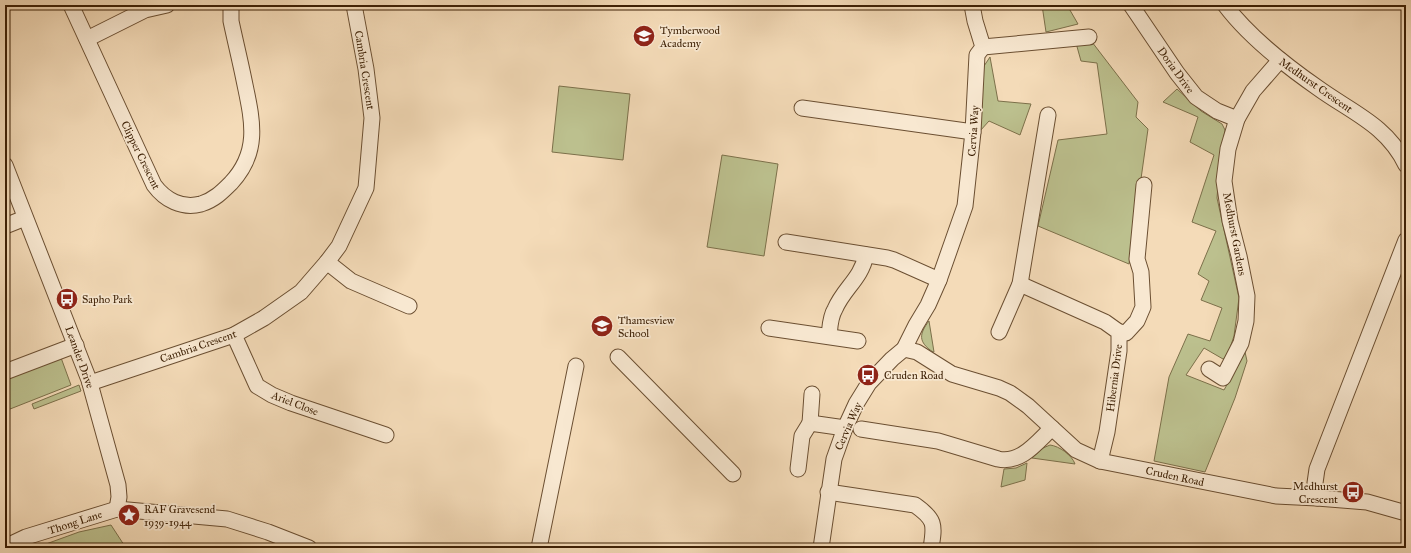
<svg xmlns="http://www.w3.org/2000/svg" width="1411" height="553" font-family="'IM FELL Great Primer',serif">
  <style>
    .green { fill: #bcc08e; stroke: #7c704a }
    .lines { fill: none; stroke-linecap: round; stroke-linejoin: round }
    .minor-casing { stroke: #6b4f32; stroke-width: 17 }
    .minor { stroke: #f8e8d1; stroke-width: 15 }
    .labels { text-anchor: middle; stroke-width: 3.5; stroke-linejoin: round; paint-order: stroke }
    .poi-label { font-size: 11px; fill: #3d2005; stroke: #f8e8d1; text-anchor: start }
    .street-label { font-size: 11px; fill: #3d2005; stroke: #f8e8d1 }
  </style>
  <rect width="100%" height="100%" fill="#f4dbb8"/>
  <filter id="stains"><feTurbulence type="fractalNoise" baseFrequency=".005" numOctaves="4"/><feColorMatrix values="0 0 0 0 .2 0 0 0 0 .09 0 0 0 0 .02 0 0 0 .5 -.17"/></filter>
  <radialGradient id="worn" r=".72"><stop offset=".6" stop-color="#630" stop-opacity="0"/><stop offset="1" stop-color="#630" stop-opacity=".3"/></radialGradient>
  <g class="green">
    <polygon points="1042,5 1067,5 1078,24 1046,32"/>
    <polygon points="1092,42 1138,102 1136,117 1148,129 1129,264 1038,226 1058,140 1107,134 1097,63 1081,61 1076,43"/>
    <polygon points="990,57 998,101 1031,104 1020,135 989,121 980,131 982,69"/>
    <polygon points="559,86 630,94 623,160 552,152"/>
    <polygon points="1177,89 1201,111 1222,124 1225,130 1220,160 1217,198 1239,298 1234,336 1227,357 1223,359 1204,348 1186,375 1224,390 1245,352 1247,361 1235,398 1205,472 1154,461 1169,377 1188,334 1210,341 1222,308 1201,300 1209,281 1198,274 1216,231 1192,222 1214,155 1190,142 1198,117 1163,102"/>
    <polygon points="722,155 778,164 764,256 707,247"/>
    <path d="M929 321 934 352H933C918 342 919 334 929 321Z"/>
    <polygon points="60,355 71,385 5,411 5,377"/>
    <polygon points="79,385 81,391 34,409 32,404"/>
    <path d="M1050 445C1059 446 1072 455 1075 464L1032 458 1043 448Z"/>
    <polygon points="1027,463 1025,480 1001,487 1004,469 1016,468"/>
    <polygon points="111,525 126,548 35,548 79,532"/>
  </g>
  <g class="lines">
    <g class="minor-casing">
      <g id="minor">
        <path d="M71 5 154 185C165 200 182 209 201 204 214 200 222 192 231 183 261 151 252 119 244 80 240 60 235 40 231 21V5"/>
        <polyline points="1131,5 1177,73 1196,97 1217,111 1237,119"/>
        <path d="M1225 5C1249 37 1285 65 1318 88 1351 112 1387 125 1406 165"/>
        <polyline points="87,39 145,10 167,5"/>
        <polyline points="983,47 1089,37"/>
        <polyline points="802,108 973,132"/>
        <polyline points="5,165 89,380 118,485 119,497 117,509"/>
        <polyline points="5,226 25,218"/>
        <polyline points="786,242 887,258 894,260 939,280"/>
        <polyline points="327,262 351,281 409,306"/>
        <polyline points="1020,284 1105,322 1119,332 1119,351 1107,432 1100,461"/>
        <polyline points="769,328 858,341"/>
        <polyline points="999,332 1020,284 1048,115"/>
        <polyline points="1119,332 1126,333 1137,321 1143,307 1141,272 1137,259 1144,185"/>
        <polyline points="234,335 257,386 272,395 291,403 386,435"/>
        <path d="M829 336C830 327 830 317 835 309 844 288 861 279 866 255"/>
        <polyline points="904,349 917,352 952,374 999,388 1010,393 1028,406 1076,450 1100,461 1276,496 1317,498 1367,502 1406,513"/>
        <polyline points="618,357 733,474"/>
        <polyline points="1209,369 1223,378 1241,343 1246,321 1247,296 1239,256 1230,221 1224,181 1228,149 1237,119 1253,91 1280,60"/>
        <polyline points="5,372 76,345"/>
        <polyline points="90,383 234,335 264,318 301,292 327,262 339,246 366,188 372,118 366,69 354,5"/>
        <polyline points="810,423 812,394"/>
        <path d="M861 429 938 441 998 459C1021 464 1037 442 1052 428"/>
        <polyline points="798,469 802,436 810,423 845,428"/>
        <path d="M828 492 915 505C935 519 935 524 931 548"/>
        <polyline points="1317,498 1315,483 1317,469 1406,240"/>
        <polyline points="5,547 26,537 117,509 227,519 268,532 309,548"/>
        <polyline points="539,548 576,366"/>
        <polyline points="821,548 834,459 845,428 856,404 869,383 892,359 904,349 916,325 928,305 939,280 965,206 973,132 977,55 983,47 975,21 972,5"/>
      </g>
    </g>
    <use href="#minor" class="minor"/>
  </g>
  <defs>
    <g id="school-disc" transform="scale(1.15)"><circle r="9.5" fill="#8f2418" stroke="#f8e8d1"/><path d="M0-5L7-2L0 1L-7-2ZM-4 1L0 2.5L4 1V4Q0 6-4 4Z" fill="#fff"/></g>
    <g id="bus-disc" transform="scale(1.15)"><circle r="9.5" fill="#8f2418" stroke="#f8e8d1"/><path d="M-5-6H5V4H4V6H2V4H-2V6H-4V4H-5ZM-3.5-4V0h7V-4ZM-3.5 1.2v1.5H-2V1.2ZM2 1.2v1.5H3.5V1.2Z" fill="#fff"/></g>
    <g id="sight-disc" transform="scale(1.15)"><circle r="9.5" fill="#8f2418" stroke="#f8e8d1"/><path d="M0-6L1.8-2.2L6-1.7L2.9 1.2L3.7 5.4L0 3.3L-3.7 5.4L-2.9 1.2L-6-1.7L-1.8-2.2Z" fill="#fff"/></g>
  </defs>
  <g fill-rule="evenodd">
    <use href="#school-disc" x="644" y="36"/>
    <use href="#bus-disc" x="67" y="299"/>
    <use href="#school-disc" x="602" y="326"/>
    <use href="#bus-disc" x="868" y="375"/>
    <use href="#bus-disc" x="1353" y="492"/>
    <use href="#sight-disc" x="129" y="515"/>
  </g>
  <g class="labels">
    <g class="poi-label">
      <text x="660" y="34">Tymberwood<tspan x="660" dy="13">Academy</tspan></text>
      <text x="82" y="303">Sapho Park</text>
      <text x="618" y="324">Thamesview<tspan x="618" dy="13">School</tspan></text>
      <text x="884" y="379">Cruden Road</text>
      <text x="1338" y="490" text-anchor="end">Medhurst<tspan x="1338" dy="13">Crescent</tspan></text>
      <text x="144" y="513">RAF Gravesend<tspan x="144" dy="13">1939-1944</tspan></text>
    </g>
    <g class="street-label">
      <text transform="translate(365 70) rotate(81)" y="4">Cambria Crescent</text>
      <text transform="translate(1176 70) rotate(54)" y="4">Doria Drive</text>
      <text transform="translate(1316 85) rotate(35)" y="4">Medhurst Crescent</text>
      <text transform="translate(973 131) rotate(-86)" y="4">Cervia Way</text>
      <text transform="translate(141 155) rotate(64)" y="4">Clipper Crescent</text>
      <text transform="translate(1235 234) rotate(79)" y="4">Medhurst Gardens</text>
      <text transform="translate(198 346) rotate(-19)" y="4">Cambria Crescent</text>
      <text transform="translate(80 357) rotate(70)" y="4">Leander Drive</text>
      <text transform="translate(1114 378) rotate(-83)" y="4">Hibernia Drive</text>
      <text transform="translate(295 403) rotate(21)" y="4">Ariel Close</text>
      <text transform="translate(848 426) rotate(-66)" y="4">Cervia Way</text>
      <text transform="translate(1175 476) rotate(12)" y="4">Cruden Road</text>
      <text transform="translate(75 522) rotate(-18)" y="4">Thong Lane</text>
    </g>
  </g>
  <rect width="1411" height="553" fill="none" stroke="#f4dbb8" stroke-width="20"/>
  <rect x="6" y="6" width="1399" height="541" fill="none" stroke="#3d2005" stroke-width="2"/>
  <rect x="10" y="10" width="1391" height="533" fill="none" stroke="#3d2005"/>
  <rect width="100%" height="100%" filter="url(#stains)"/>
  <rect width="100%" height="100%" fill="url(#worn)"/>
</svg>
